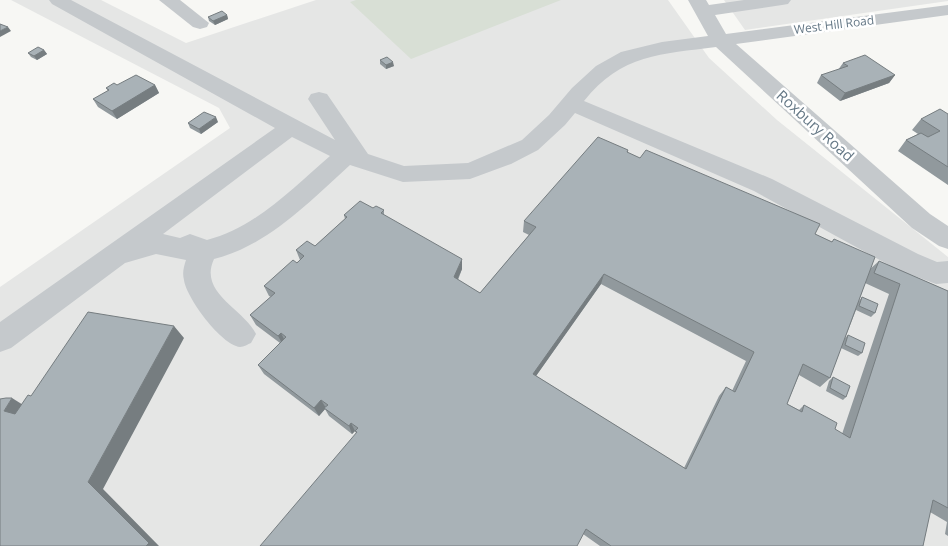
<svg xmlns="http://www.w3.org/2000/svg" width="948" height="546" font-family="'Open Sans',sans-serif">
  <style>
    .built { fill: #e5e6e5 }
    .green { fill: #d8dfd5 }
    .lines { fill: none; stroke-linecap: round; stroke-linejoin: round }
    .minor { fill: #c5c9cc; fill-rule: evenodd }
    .wall { fill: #91999d; fill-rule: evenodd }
    .shaded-wall { fill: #767d80 }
    .building { fill: #a9b2b7; stroke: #767d80; fill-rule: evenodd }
    .labels { text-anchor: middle; stroke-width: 5; stroke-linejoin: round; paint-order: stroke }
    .far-street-label { font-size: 12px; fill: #657886; stroke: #fff }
    .street-label { font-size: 15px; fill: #657886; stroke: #fff }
  </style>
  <rect width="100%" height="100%" fill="#f7f7f4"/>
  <g class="built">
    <polygon points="11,0 101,0 186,43 316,0 668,0 709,58 777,120 948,257 948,546 0,546 0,287 230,128 219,108"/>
    <polygon points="724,0 948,0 948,1 745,30"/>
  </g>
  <polygon class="green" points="356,0 561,0 411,59 350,2"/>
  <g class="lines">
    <g class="minor">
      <path d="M49 0H71L335 140 308 99 311 94 319 92 327 94 368 154 404 166 468 163 522 140 549 115 572 88 596 66 621 52 662 42 708 36 688 0H706L709 5 744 0H791L788 4 782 5 715 15 726 34 948 5V15L736 44 930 214 948 226V249L939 246 912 228 716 47C662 54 621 54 584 101L772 179 918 254 937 262 948 261V283L936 284 898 270 754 191 575 113 565 125 538 150 511 164 470 179 403 182 350 165C309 202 269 245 214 259 198 293 244 309 256 334L251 343C248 344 244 347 240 347 221 345 186 297 184 280 182 273 184 266 186 260L156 254 125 263 11 348 0 352V322L275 128 52 4ZM292 137 330 156C294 187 255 228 207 240L190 234 180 238 163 234Z"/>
      <polygon points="159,0 180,0 209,23 207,27 200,29 193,27"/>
    </g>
  </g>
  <g class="wall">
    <polygon points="227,15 228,19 215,25 209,21 208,17"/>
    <polygon points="44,50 47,54 37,60 31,57 28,53"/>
    <polygon points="380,60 394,66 386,69 380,64"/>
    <polygon points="843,63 895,75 889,83 840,101 817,83 821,75 838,70"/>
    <polygon points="117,85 155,85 159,93 117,119 98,107 93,99 108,91 106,88"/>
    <polygon points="948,114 948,185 898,151 906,140 918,134 912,130 921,119"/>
    <polygon points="218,122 201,134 190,128 188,123"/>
    <path d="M628 150V153L815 234 832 242 834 239 870 269 879 261 948 291V536L945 534 947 522 930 512 923 546H600L583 534 356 433 355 431 352 434 329 416 325 409 319 416 264 374 258 365 280 343 256 325 250 315 271 297 269 296 264 286 300 260 296 250 315 246 345 219 344 215 373 208 384 210V215L462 269 458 280 480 293 529 235 523 232 524 221ZM865 283 889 294 842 434 835 429 804 405 799 410 787 404 799 375 820 387 830 378 841 348 858 356 862 353 848 335 845 338 856 310 871 317 875 313 862 297 859 301ZM601 284 746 361 732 391 726 387 719 396 684 468 536 376Z"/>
    <polygon points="833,377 846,397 843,400 826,391 829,381"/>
  </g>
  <g class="shaded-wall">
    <polygon points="227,15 228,19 215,25 213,21"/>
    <polygon points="8,27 11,31 0,37 0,31"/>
    <polygon points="44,50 47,54 37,60 34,56"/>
    <polygon points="393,62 394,66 386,69 386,65"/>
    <polygon points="895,75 889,83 840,101 845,93"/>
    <polygon points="155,85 159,93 117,119 112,111"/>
    <polygon points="216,117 218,122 201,134 199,129"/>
    <polygon points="462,259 462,269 454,287 454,277"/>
    <polygon points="604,274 601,284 531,383 533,374"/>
    <polygon points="174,326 184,338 103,489 159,546 146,546 88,482"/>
    <polygon points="281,333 286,343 283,345 278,336"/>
    <polygon points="12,398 28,408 21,421 4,411"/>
    <polygon points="321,400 326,408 319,416 314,408"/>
    <polygon points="351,423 355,431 352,434 349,426"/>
  </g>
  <g class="building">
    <polygon points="222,11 227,15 213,21 208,17"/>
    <polygon points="0,24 8,27 0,31"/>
    <polygon points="38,47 44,50 34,56 28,53"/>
    <polygon points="865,55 895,75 845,93 821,75 848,66 843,63"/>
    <polygon points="387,57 393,62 386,65 380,60"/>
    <polygon points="136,75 155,85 112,111 93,99 109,90 106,88 114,83 117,85"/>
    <polygon points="940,109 948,114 948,167 906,140 921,133 928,137 940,131 921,119"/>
    <polygon points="204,112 216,117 199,129 188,123"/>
    <path d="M598 137 628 150 627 152 640 158 646 150 820 224 815 234 832 242 834 239 875 257 830 378 803 364 787 404 802 412 804 405 837 423 835 429 850 438 900 284 874 273 879 261 948 291V508L933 500 923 546H611L586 529 577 546H260L357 432 355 431 358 428 351 423 349 426 324 408 328 405 321 400 314 408 258 365 286 337 281 333 278 336 250 315 275 293 264 286 293 260 297 263 304 256 296 250 307 241 315 246 347 217 344 215 360 201 373 208 376 206 384 210 381 213 462 259 454 277 480 293 536 227 524 221ZM604 274 754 352 735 392 726 387 686 469 533 374Z"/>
    <polygon points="862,297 878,304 875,313 859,306"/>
    <polygon points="88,312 174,326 88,482 149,543 146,546 0,546 0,399 6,398 12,398 4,411 15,414 28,395 31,396"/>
    <polygon points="848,335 865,343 862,353 845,345"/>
    <polygon points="833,377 850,386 846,397 830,388"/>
  </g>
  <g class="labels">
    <g class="far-street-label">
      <text transform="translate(834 25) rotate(-7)" y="4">West Hill Road</text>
    </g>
    <g class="street-label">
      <text transform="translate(815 126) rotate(42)" y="5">Roxbury Road</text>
    </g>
  </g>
</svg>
